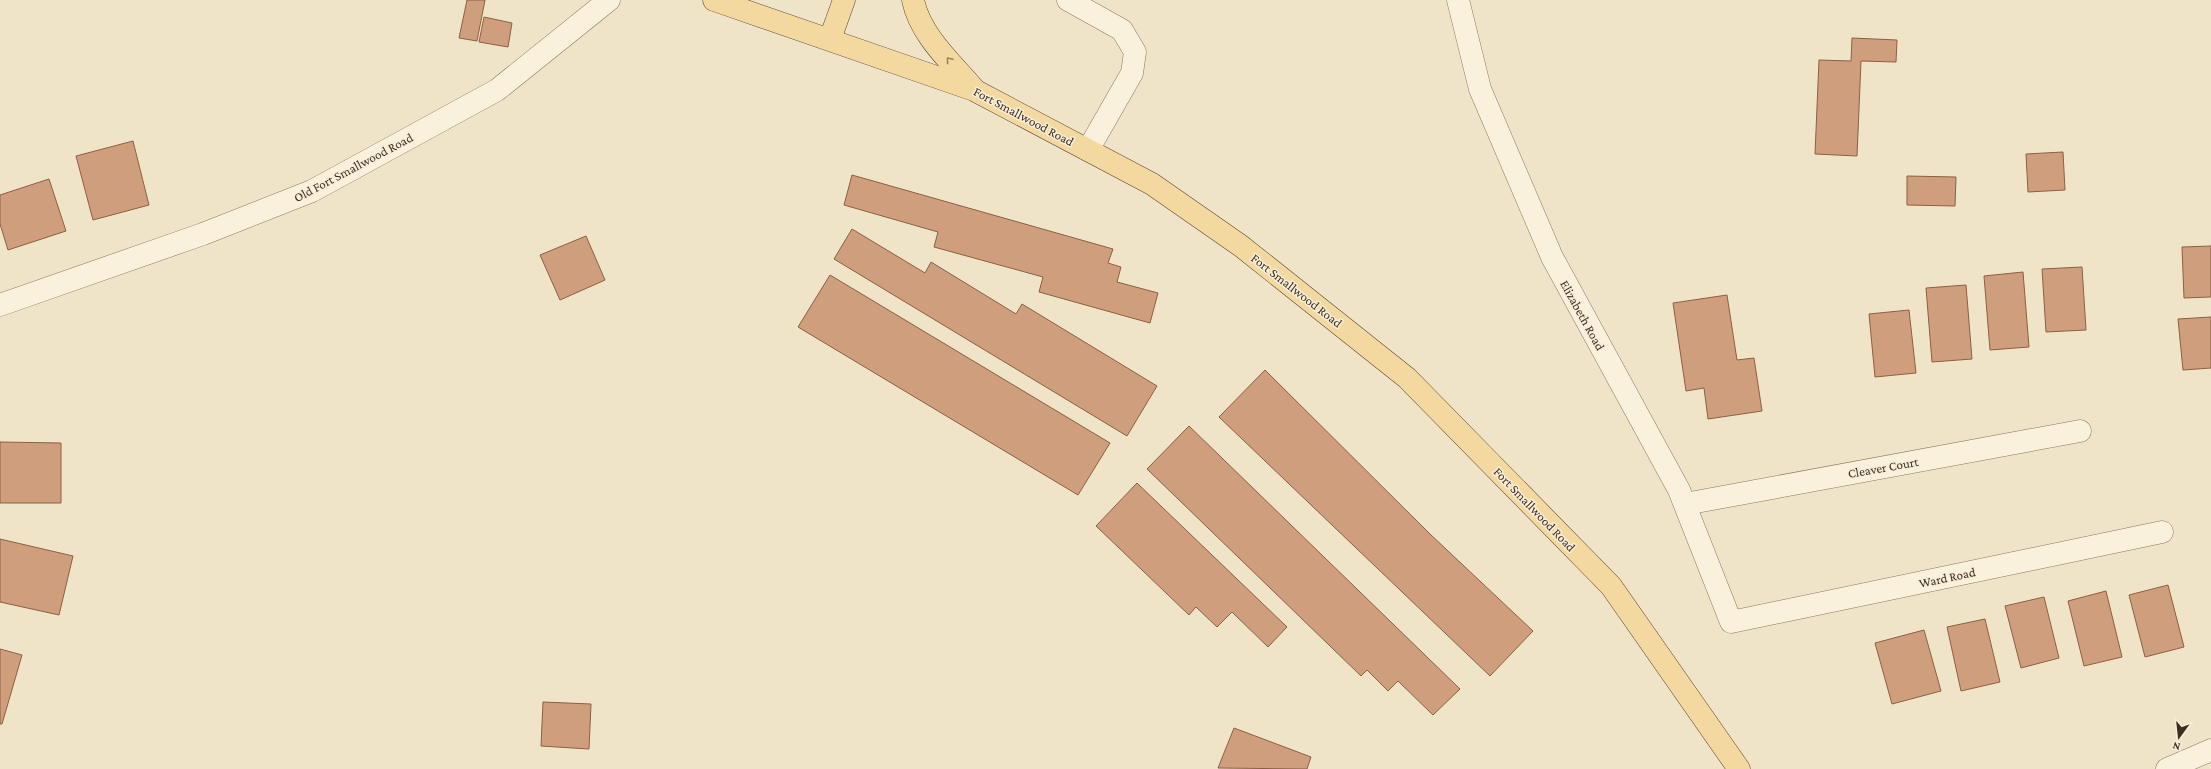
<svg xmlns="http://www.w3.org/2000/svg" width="2211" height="769" font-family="'Crimson Pro',serif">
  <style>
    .building { fill: #cf9f7d; stroke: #8d5f41 }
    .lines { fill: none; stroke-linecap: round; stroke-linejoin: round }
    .minor-casing { stroke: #8d765c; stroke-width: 23 }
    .major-casing { stroke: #5b4430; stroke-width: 23 }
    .minor { stroke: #faf1dc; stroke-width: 22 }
    .major { stroke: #f3d9a0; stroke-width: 22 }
    .oneway { stroke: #988460 }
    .labels { text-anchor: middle; stroke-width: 3; stroke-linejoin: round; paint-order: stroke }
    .street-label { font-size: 13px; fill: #3d2e20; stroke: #f7eed8 }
  </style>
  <rect width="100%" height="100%" fill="#f0e4c8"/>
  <g class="building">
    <polygon points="467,0 485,0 477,41 459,38"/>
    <polygon points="484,17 512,23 508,47 479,42"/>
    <polygon points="1852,38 1897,40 1896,62 1861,61 1857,156 1815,154 1819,60 1851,61"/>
    <polygon points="133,141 149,205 93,220 76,156"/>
    <polygon points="2063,152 2065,190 2028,192 2026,154"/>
    <polygon points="852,175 1113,249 1108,263 1121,267 1117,282 1158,293 1150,323 1039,292 1043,277 934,247 938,232 844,205"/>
    <polygon points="1907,176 1956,177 1955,206 1907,205"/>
    <polygon points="49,179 66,231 8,250 0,224 0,195"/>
    <polygon points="852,229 925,273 931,262 1016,314 1022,304 1157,386 1127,436 834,259"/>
    <polygon points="586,236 605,280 560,300 540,255"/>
    <polygon points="2211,246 2211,297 2184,298 2182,247"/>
    <polygon points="2082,267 2086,330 2046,332 2042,269"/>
    <polygon points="2023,272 2029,347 1990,350 1984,276"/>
    <polygon points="830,275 1110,443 1078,495 798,327"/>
    <polygon points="1966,285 1972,359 1932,362 1926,288"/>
    <polygon points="1727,295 1737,360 1754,358 1762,411 1708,419 1704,388 1686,391 1673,303"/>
    <polygon points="1909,310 1916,373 1875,377 1869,314"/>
    <polygon points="2211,317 2211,368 2183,370 2178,319"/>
    <polygon points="1265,370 1430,534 1533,631 1490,676 1219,417"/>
    <polygon points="1189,426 1460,689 1433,715 1398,681 1388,691 1367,670 1361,676 1147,469"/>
    <polygon points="0,442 61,443 61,503 0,503"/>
    <polygon points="1137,483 1287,627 1268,647 1232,612 1217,627 1196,607 1189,615 1096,526"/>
    <polygon points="0,539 73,556 59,615 0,602"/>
    <polygon points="2168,585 2184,647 2145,657 2129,595"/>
    <polygon points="2106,591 2122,657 2084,666 2068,601"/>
    <polygon points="2044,597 2059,658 2021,668 2005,606"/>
    <polygon points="1985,619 2000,682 1961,691 1947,627"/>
    <polygon points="1924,630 1941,691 1892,704 1875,643"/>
    <polygon points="0,649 22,655 2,724 0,724"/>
    <polygon points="543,702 591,704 589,749 541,746"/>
    <polygon points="1234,728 1311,757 1307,769 1218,768"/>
  </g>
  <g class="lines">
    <g class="minor-casing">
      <g id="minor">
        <polyline points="1068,0 1122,30 1135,52 1132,73 1088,150"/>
        <polyline points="1458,0 1480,89 1552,257 1679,490 1731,622 2162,532"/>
        <polyline points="0,305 203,234 312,191 497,90 609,0"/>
        <polyline points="1685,504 2080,431"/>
        <polyline points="2167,769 2211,750"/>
      </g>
    </g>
    <g class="major-casing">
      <g id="major">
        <polyline points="714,0 974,90 1152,184 1241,246 1407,378 1611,586 1739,769"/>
        <path d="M913 0C920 35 951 62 974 89"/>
        <polyline points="830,39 844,0"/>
      </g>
    </g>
    <use href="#minor" class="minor"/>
    <use href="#major" class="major"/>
  </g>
  <defs><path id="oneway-chevron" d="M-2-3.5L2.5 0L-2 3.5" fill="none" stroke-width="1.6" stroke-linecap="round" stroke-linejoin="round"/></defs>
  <use class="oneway" href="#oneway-chevron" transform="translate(949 60) rotate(-130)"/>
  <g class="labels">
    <g class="street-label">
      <text transform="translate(1024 116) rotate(28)" y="5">Fort Smallwood Road</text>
      <text transform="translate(353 167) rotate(-28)" y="5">Old Fort Smallwood Road</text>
      <text transform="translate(1297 290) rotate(38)" y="5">Fort Smallwood Road</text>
      <text transform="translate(1583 315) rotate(61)" y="5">Elizabeth Road</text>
      <text transform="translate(1883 467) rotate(-10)" y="5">Cleaver Court</text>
      <text transform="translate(1535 509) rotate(46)" y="5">Fort Smallwood Road</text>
      <text transform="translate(1947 577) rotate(-12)" y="5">Ward Road</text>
    </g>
  </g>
  <g transform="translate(2179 737) rotate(195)" stroke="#f7eed8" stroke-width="3" paint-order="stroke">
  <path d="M0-3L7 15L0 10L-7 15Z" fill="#3d2e20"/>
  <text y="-6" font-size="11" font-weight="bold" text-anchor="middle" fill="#3d2e20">N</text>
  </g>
</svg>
